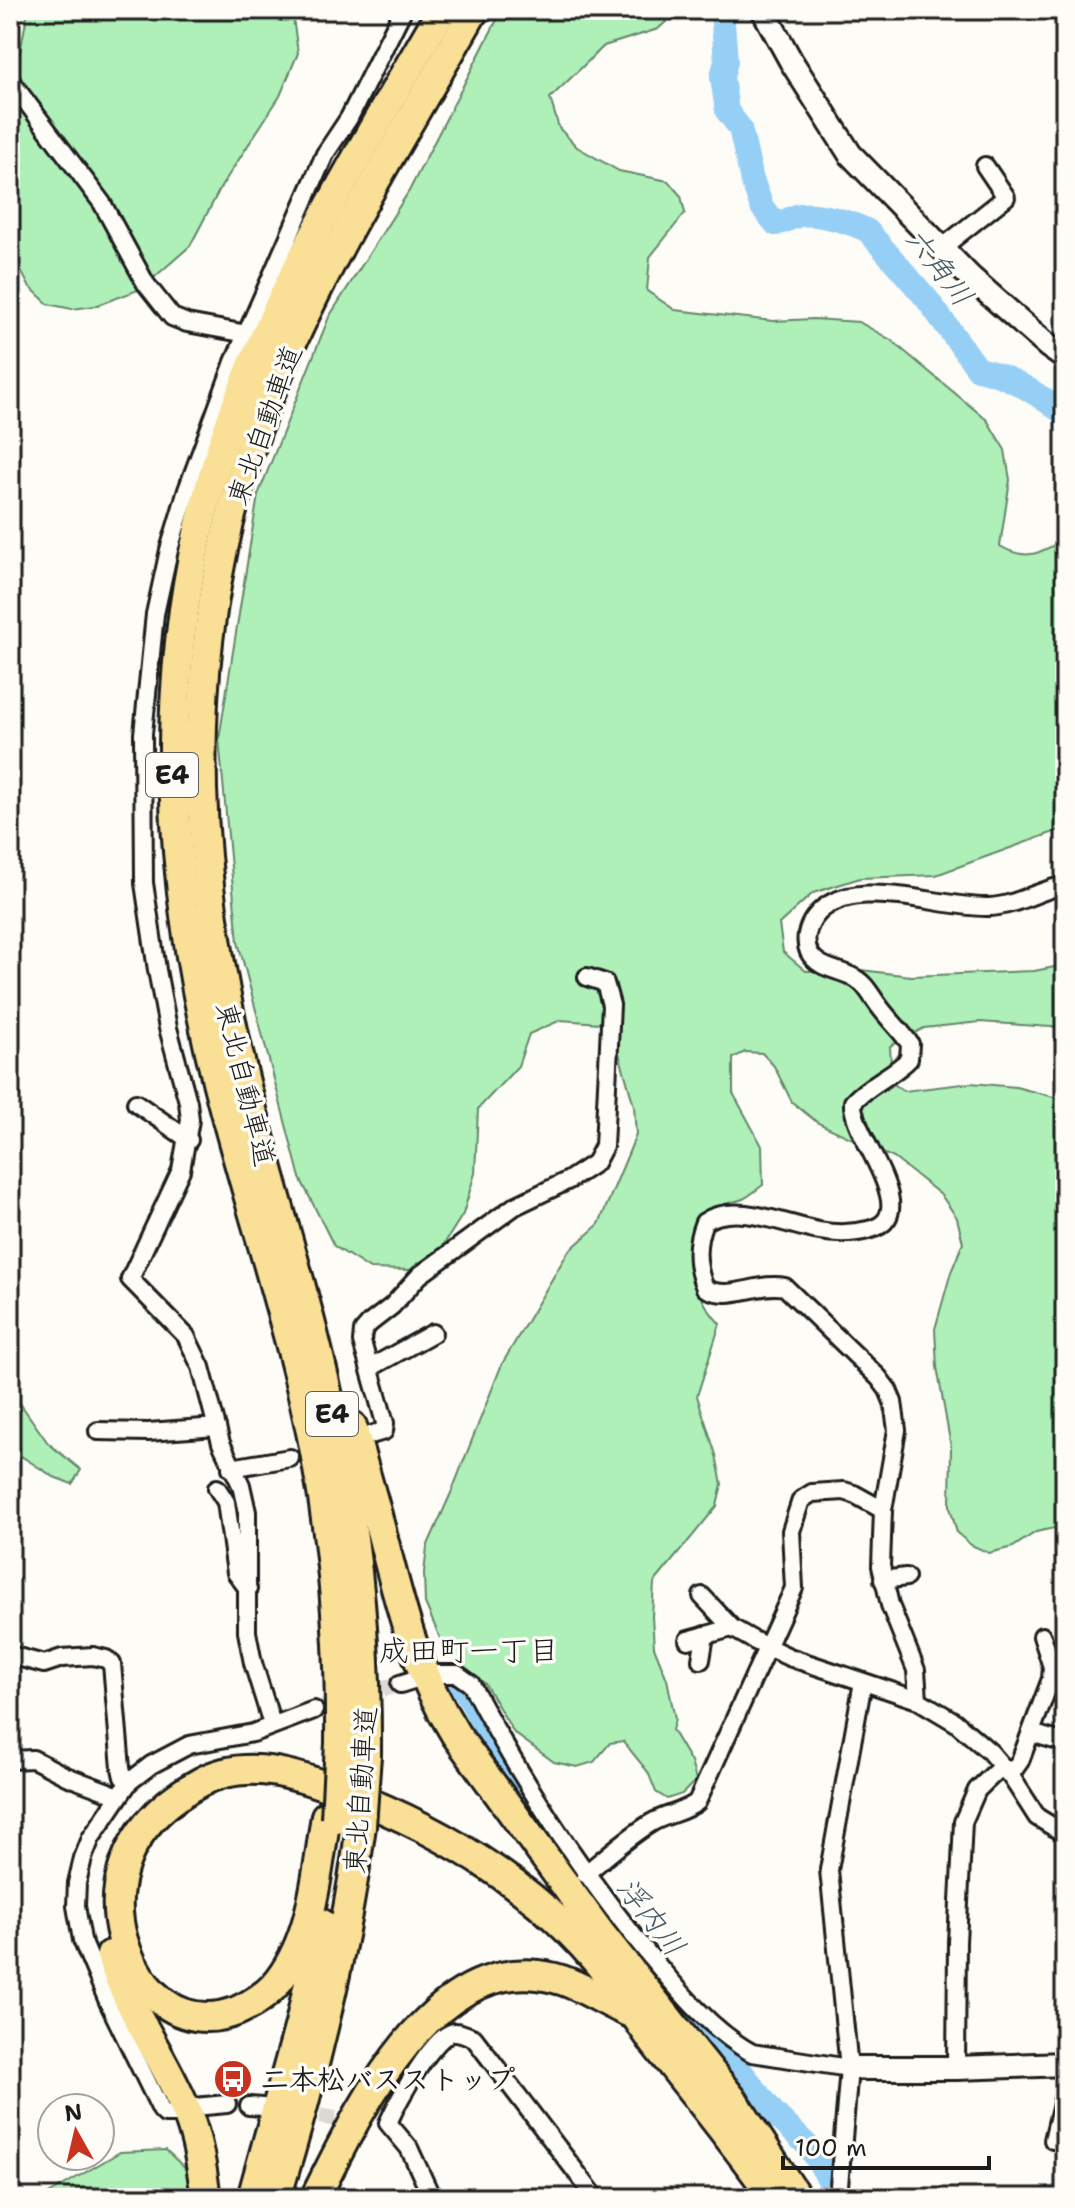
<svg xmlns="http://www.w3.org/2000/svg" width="1075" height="2208" font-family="'Shantell Sans','Klee One',sans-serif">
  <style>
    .green { fill: #aef0b8; stroke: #65866a; stroke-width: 2 }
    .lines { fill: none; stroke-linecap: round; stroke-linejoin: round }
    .river { stroke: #96cff5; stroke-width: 24 }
    .street-tunnel { stroke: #dbdad6; stroke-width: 16; stroke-dasharray: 16 8; stroke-linecap: butt }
    .street-casing { stroke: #1c1c1c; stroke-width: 22 }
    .secondary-casing { stroke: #1c1c1c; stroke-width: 28 }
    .highway-casing { stroke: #1c1c1c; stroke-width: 34 }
    .street { stroke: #fdfcf7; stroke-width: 16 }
    .secondary { stroke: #fdfcf7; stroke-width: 22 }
    .highway { stroke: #f9e096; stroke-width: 28 }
    .highway-bridge-casing { stroke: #1c1c1c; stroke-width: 34; stroke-linecap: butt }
    .highway-bridge { stroke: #f9e096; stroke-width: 28 }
    .labels { text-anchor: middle; stroke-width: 7; stroke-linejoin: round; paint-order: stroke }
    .shield { fill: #fdfcf7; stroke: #605f5e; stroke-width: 2 }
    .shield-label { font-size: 26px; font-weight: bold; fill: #1c1c1c }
    .street-label { font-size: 28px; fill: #1c1c1c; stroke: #fdfcf7 }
    .poi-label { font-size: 28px; font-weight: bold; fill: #1c1c1c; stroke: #fdfcf7; text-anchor: start }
    .water-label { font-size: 30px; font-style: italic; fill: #475b68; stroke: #fdfcf7 }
    .neighbourhood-label { font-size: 30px; fill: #1c1c1c; stroke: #fdfcf7 }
  </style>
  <rect width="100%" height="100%" fill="#fdfcf7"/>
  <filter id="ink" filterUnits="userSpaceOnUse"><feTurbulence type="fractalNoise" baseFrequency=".0125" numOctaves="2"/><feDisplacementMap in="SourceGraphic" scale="16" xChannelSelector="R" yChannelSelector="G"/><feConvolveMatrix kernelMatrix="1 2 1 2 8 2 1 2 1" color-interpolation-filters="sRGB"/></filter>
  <g filter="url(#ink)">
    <g class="green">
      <polygon points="28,10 292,10 298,53 280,96 221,187 190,246 141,289 95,306 72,309 48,304 29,286 10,250 10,106"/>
      <path d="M502 10H679L658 29 604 46 550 98 559 128 577 147 619 171 668 181 681 196 685 213 650 257 647 291 675 310 773 321 813 319 859 322 891 340 987 420 1005 450 1010 480 1000 546C1027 562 1040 553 1065 539V828L936 875 860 878 813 893 779 924 783 952 806 971 861 970 911 976 1034 971 1065 965V1028L980 1022 924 1028 890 1046 892 1083 904 1091 971 1083 1016 1087 1065 1100V1542L1054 1528 1036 1532 1013 1547 989 1553 971 1545 957 1533 950 1507 951 1447 937 1367 935 1329 951 1272 963 1243 957 1218 941 1195 894 1158 818 1123 792 1102 774 1066 762 1053 745 1052 733 1058V1093L762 1146 763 1185C757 1189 750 1196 743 1199 733 1203 721 1203 713 1209 672 1239 692 1293 720 1324L697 1396 716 1455 722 1484 717 1506 654 1583 652 1617 654 1647 667 1679 675 1719 672 1730 691 1762 696 1780 682 1794 667 1799 656 1792 648 1772 623 1741 610 1743 594 1762 577 1767 554 1762 514 1733 485 1684 445 1650 425 1603 424 1573 427 1547 451 1493 502 1364 568 1252 599 1224 636 1135 634 1106 618 1050 599 1023 561 1020 529 1034 518 1066 478 1109 475 1173 463 1214 439 1252 410 1270 370 1269 334 1246 300 1178 238 942 219 739 258 495 329 317 409 191Z"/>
      <polygon points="10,1389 48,1443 81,1470 72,1484 54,1477 10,1449"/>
      <polygon points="166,2150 192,2175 188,2198 42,2198 120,2152"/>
    </g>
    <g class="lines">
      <g class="river">
        <path d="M722 10 726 61 722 77 727 111 740 128 752 180 762 207 776 224C785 222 792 217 800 215 818 212 853 223 868 231L927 299 978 369C1012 376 1037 394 1065 414"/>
        <polyline points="441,1684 451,1682 464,1688 518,1789 553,1843 680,2006 714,2037 773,2112 811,2149 831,2183"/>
      </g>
      <g class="street-tunnel">
        <polyline points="314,1710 400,1684"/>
        <polyline points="296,2112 360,2123"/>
      </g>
      <g class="street-casing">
        <g id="street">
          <polyline points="10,80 102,203 146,284 172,317 187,323 247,334"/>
          <polyline points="943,247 1006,197 985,166"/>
          <polyline points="136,1103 189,1140"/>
          <polyline points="370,1368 433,1333"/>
          <polyline points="98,1431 148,1432 217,1427"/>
          <polyline points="364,1437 384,1431 385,1423 362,1342 363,1331 370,1323 392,1306 420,1275 515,1206 569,1180 595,1163 604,1146 611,1005 605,983 587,977"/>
          <polyline points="231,1468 290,1458"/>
          <polyline points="217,1488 226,1502 236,1573 248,1589"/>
          <polyline points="883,1580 906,1577"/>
          <polyline points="702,1596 732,1628 755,1641 789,1657 918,1700 955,1722 990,1752 1012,1778 1037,1817 1065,1834"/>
          <polyline points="688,1640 732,1628"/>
          <polyline points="10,1655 44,1664 62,1658 93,1656 106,1659 112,1664 121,1768 123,1777 129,1782"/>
          <polyline points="701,1660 705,1635"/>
          <path d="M434 1674H457L471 1684C522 1782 580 1871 650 1956 679 1991 712 2031 752 2053L849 2068"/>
          <polyline points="400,1684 416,1679"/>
          <path d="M918 1700 916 1670 890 1605 881 1566 883 1510 897 1430 893 1402 888 1390 879 1378 785 1287C759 1281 730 1302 705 1288 696 1267 695 1244 704 1222 735 1201 786 1225 819 1231 835 1234 852 1234 868 1230 927 1217 850 1135 853 1102 869 1084 893 1076 909 1059L910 1044C901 1030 888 1019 879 1006 869 993 866 983 851 976 837 969 817 968 809 952 804 941 807 928 814 918 848 871 940 909 989 907 1016 906 1039 890 1065 885"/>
          <polyline points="272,1724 253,1663 247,1632 247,1512 241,1485 221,1443 201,1367 186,1336 130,1279 181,1170 190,1120 188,1102 168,1028 157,970 144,883 143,734 155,614 169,550 187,490 234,362 325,154 349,118 403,10"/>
          <polyline points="1031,1733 1065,1743"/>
          <polyline points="10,1760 33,1759 66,1776 119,1796"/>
          <polyline points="1010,1775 1020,1761 1051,1679 1052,1667 1042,1636"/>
          <path d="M585 1874C606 1857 628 1837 651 1823 666 1814 683 1813 697 1802L794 1588 791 1531 801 1500 812 1493 844 1491 854 1494 883 1510"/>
          <polyline points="956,2068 957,1942 963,1822 977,1790 1002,1766"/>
          <polyline points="249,2106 263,2107"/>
          <polyline points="194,2107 227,2104"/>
          <polyline points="178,2114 165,2114 161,2110 109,2004 82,1940 76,1906 77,1883 83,1858 91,1838 129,1782 151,1765 189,1745 253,1733 314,1710"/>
          <polyline points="1053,2140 1065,2091"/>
          <path d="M432 2198 409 2148 388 2123C396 2105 435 2031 455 2032 461 2032 469 2036 474 2038L596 2198"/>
          <polyline points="838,2198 849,2068 829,1870 863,1682"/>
        </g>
      </g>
      <g class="secondary-casing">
        <g id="secondary">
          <polyline points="763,10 791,61 850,154 970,277 1048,346 1065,358"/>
          <polyline points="849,2068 956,2068 1065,2064"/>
        </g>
      </g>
      <g class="highway-casing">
        <g id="highway">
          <path d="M352 1426C360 1456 369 1485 377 1515 398 1595 411 1663 456 1735L600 1933 733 2100 797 2198"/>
          <path d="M340 1743C341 1649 334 1555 317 1463 294 1335 250 1211 218 1085 157 844 152 603 250 371 302 245 374 128 442 10"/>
          <path d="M366 1755C367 1634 355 1518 329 1401 306 1293 271 1188 245 1082 185 842 180 613 275 381 329 252 405 131 474 10"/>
          <path d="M326 1816C317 1871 314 1934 279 1980 268 1995 253 2004 237 2011 161 2041 109 1953 119 1887 126 1838 160 1804 201 1782 246 1757 298 1775 342 1792 449 1832 552 1896 619 1990 632 2009 643 2028 656 2045 696 2096 737 2146 774 2198"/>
          <path d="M111 1955C128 2011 165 2058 187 2113 198 2140 202 2169 206 2198"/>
          <polyline points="252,2198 300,2024 322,1924"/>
          <path d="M276 2198C314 2076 344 1953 361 1826"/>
          <path d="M315 2198C357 2115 426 1963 538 1975 573 1978 601 2001 633 2014"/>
        </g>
      </g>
      <use href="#street" class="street"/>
      <use href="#secondary" class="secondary"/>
      <use href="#highway" class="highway"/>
      <g class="highway-bridge-casing">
        <g id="highway-bridge">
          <polyline points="336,1819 340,1743"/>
          <polyline points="361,1826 366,1755"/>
        </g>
      </g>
      <use href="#highway-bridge" class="highway-bridge"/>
    </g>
  </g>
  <defs>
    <g id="bus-disc" transform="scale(2)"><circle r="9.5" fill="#c8321e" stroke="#fdfcf7"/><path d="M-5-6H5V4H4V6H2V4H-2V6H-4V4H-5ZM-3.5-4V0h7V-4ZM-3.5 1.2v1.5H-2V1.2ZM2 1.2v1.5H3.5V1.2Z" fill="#fff"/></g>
  </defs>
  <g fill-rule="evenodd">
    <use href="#bus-disc" x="233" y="2079"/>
  </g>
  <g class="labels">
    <g class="shield">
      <rect x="146" y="753" width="52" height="44" rx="6"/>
      <rect x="306" y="1392" width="52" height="44" rx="6"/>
    </g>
    <g class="shield-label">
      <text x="172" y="784">E4</text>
      <text x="332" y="1423">E4</text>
    </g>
    <g class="street-label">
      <text transform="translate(264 425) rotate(-70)" y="10">東北自動車道</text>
      <text transform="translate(246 1084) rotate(76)" y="10">東北自動車道</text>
      <text transform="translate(360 1790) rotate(-86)" y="10">東北自動車道</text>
    </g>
    <g class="poi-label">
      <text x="261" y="2089">二本松バスストップ</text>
    </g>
    <g class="water-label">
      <text transform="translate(939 267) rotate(52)" y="10">六角川</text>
      <text transform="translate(651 1917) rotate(52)" y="10">浮内川</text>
    </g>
    <g class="neighbourhood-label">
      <text x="469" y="1661">成田町一丁目</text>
    </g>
  </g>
  <rect width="1075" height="2208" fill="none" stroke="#fdfcf7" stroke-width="40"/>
  <rect x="20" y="20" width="1035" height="2168" fill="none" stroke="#1c1c1c" stroke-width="3" filter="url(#ink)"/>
  <g transform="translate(76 2132) rotate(352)"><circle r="38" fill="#fdfcf7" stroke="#a3a29f" stroke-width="2"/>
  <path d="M0-6L14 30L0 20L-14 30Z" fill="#c8321e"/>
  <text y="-12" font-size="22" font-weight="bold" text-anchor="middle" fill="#1c1c1c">N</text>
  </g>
  <path d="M783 2156v12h206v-12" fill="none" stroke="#1c1c1c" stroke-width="4"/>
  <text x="795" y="2156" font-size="24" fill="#1c1c1c" stroke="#fdfcf7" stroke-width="6" paint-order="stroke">100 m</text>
</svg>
